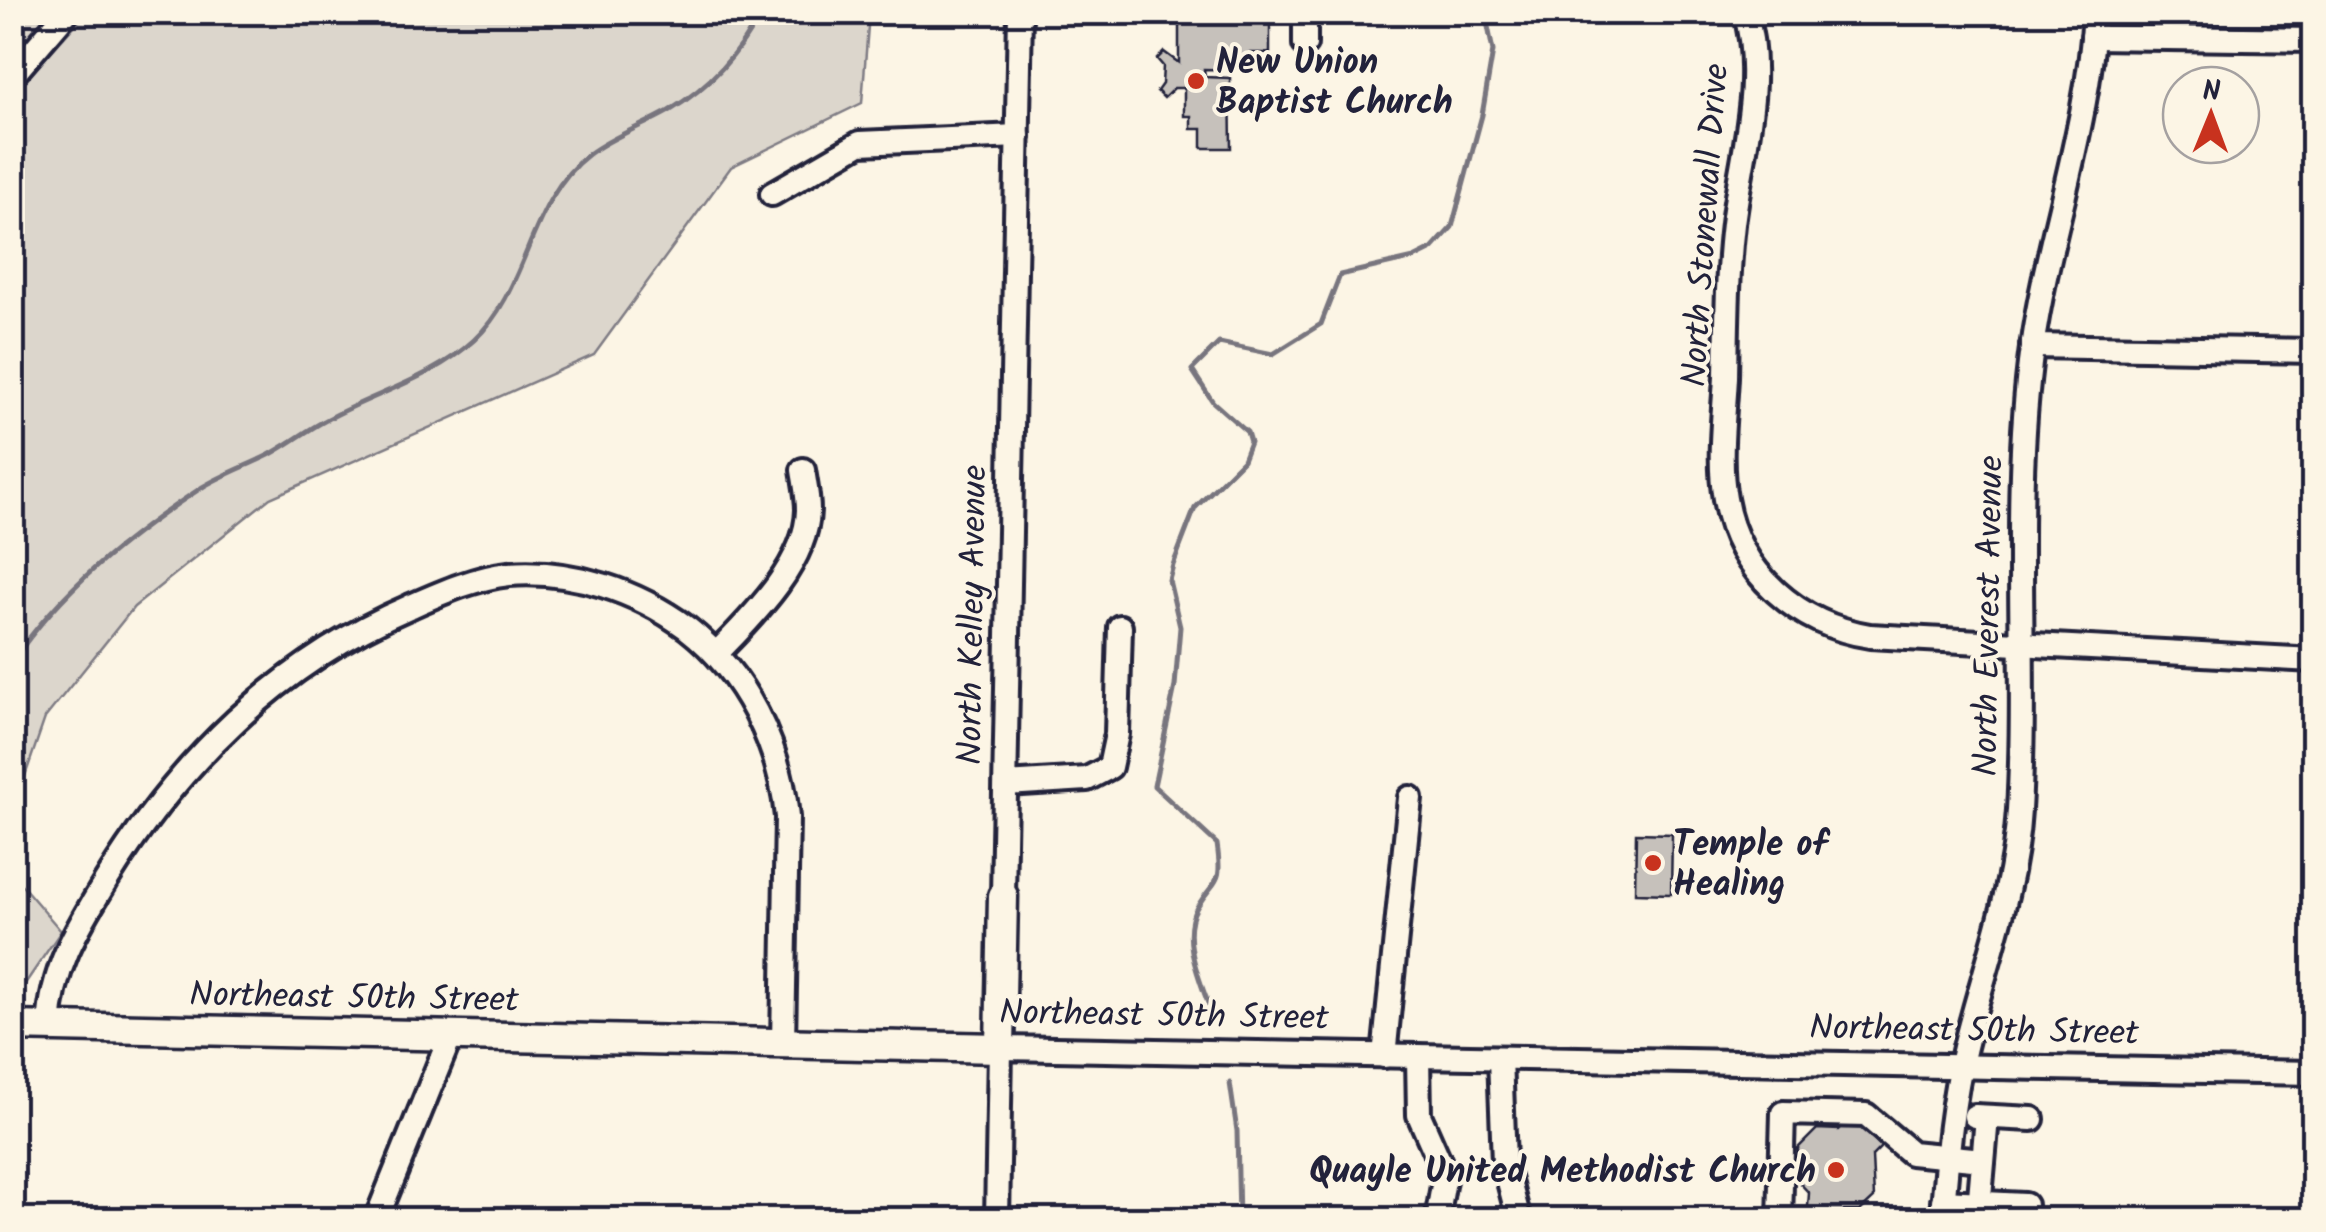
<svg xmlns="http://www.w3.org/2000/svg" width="2326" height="1232" font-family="Kalam,sans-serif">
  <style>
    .green { fill: #dcd6cc; stroke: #7f7c84; stroke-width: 2.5 }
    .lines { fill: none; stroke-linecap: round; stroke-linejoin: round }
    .stream { stroke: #78757e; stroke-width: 5 }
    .building { fill: #c6c1bb; stroke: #22223b; stroke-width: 2.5 }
    .minor-casing { stroke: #22223b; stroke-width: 30 }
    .major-casing { stroke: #22223b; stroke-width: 35 }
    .minor { stroke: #fcf5e5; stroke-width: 22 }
    .major { stroke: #fcf5e5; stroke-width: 28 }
    .poi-dot { fill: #c8321e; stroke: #fcf5e5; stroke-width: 4 }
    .labels { text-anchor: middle; stroke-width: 8; stroke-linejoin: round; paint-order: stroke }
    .poi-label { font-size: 35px; font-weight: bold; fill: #22223b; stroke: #fcf5e5; text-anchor: start }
    .street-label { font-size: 35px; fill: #22223b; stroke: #fcf5e5 }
  </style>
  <rect width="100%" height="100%" fill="#fcf5e5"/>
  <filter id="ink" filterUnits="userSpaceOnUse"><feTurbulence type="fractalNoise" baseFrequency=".01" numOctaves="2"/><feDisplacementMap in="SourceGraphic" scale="20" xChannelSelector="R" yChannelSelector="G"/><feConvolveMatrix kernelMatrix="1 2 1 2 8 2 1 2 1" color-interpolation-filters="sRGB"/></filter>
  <g filter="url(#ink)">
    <g class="green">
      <polygon points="13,13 50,13 13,61"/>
      <polygon points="86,13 869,13 862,103 731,167 594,355 270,498 134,607 45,718 13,811 13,94"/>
      <polygon points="13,875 61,931 14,1000 12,1000"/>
    </g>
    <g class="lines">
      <g class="stream">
        <path d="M12 662C61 589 128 536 201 488 222 475 247 466 269 455 289 444 307 430 328 419 377 392 432 379 474 340 529 289 528 200 589 154 613 136 643 126 669 111 709 87 740 53 761 12"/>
        <path d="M1214 1020C1204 989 1178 938 1197 907 1216 876 1223 887 1217 844L1154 786 1175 686 1180 627 1169 580 1173 565 1195 508 1243 460 1250 442 1247 432 1213 402 1192 370 1219 343 1273 354 1321 324 1340 275 1414 258 1432 249 1452 227 1482 115 1493 51 1485 12"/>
        <polyline points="1230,1083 1237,1131 1239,1220"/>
      </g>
    </g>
    <g class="building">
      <polygon points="1179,16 1204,17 1204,23 1270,24 1270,53 1249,53 1249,70 1204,69 1205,77 1230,78 1231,148 1202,148 1202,129 1191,129 1191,116 1184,116 1184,88 1174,88 1164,98 1157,91 1162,84 1163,66 1157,59 1164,52 1179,63"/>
      <polygon points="1636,833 1672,834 1671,894 1635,893"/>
      <polygon points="1866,1121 1877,1132 1872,1137 1881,1147 1872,1156 1874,1198 1860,1211 1844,1211 1843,1220 1807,1220 1809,1193 1797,1180 1798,1148 1817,1129 1839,1130 1846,1123 1861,1126"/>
      <polygon points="1472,1214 1514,1214 1514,1220 1471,1220"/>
    </g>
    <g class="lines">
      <g class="minor-casing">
        <g id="minor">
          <path d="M1745 12C1766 80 1741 156 1733 224 1727 275 1727 326 1726 377 1724 417 1718 460 1725 499 1738 574 1799 625 1870 636L2314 660"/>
          <polyline points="2093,37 2314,40"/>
          <polyline points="1305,44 1305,12"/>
          <polyline points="12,76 67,12"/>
          <polyline points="772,194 860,143 1018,136"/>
          <polyline points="2032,346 2314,351"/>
          <path d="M716 654C751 618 807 564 808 510 808 497 805 483 803 470"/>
          <polyline points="1006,784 1087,779 1110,767 1117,734 1120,627"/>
          <polyline points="1003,896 1020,12"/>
          <path d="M49 1027C52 969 76 930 106 881 179 762 279 663 409 607 441 593 474 578 509 574 572 569 637 591 687 628 745 673 780 745 787 817L783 1043"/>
          <polyline points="1384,1056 1410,798"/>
          <polyline points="1418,1056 1419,1115 1445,1174 1437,1220"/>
          <polyline points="1500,1058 1504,1162 1519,1220"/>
          <polyline points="1975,1116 2032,1119"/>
          <polyline points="1943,1201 2025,1205"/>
          <polyline points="376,1220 451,1035"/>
          <polyline points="997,1220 1000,1048 2314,1073"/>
          <polyline points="1780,1220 1783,1113 1866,1115 1911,1153 1983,1160"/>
          <path d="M1942 1220C1947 1161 1951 1104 1965 1047 1984 968 2014 893 2019 810 2028 657 2011 501 2032 348 2048 235 2089 127 2095 12"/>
          <polyline points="1978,1220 1987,1117"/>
        </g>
      </g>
      <g class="major-casing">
        <polyline id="major" points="12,1026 1000,1048 1003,896"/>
      </g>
      <use href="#minor" class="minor"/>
      <use href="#major" class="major"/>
    </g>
  </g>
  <g class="poi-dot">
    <circle cx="1196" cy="81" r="10"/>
    <circle cx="1653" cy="863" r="10"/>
    <circle cx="1836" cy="1170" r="10"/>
  </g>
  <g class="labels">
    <g class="poi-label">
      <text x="1216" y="73">New Union<tspan x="1216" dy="40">Baptist Church</tspan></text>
      <text x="1673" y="855">Temple of<tspan x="1673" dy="40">Healing</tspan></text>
      <text x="1816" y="1182" text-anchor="end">Quayle United Methodist Church</text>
    </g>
    <g class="street-label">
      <text transform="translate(1704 225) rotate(-86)" y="12">North Stonewall Drive</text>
      <text transform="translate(971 615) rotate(-89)" y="12">North Kelley Avenue</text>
      <text transform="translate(1987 616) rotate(-89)" y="12">North Everest Avenue</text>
      <text transform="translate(354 996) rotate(1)" y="12">Northeast 50th Street</text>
      <text transform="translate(1164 1014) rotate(1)" y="12">Northeast 50th Street</text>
      <text transform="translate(1974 1029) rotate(1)" y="12">Northeast 50th Street</text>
    </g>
  </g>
  <rect width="2326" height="1232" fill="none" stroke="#fcf5e5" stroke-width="50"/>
  <rect x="25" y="25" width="2276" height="1182" fill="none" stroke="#22223b" stroke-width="4" filter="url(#ink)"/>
  <g transform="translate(2211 115) rotate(1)"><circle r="48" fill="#fcf5e5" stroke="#a5a1a1" stroke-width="2.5"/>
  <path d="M0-8L18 38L0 25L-18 38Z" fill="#c8321e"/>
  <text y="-15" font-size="28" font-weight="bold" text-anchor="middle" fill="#22223b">N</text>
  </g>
</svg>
